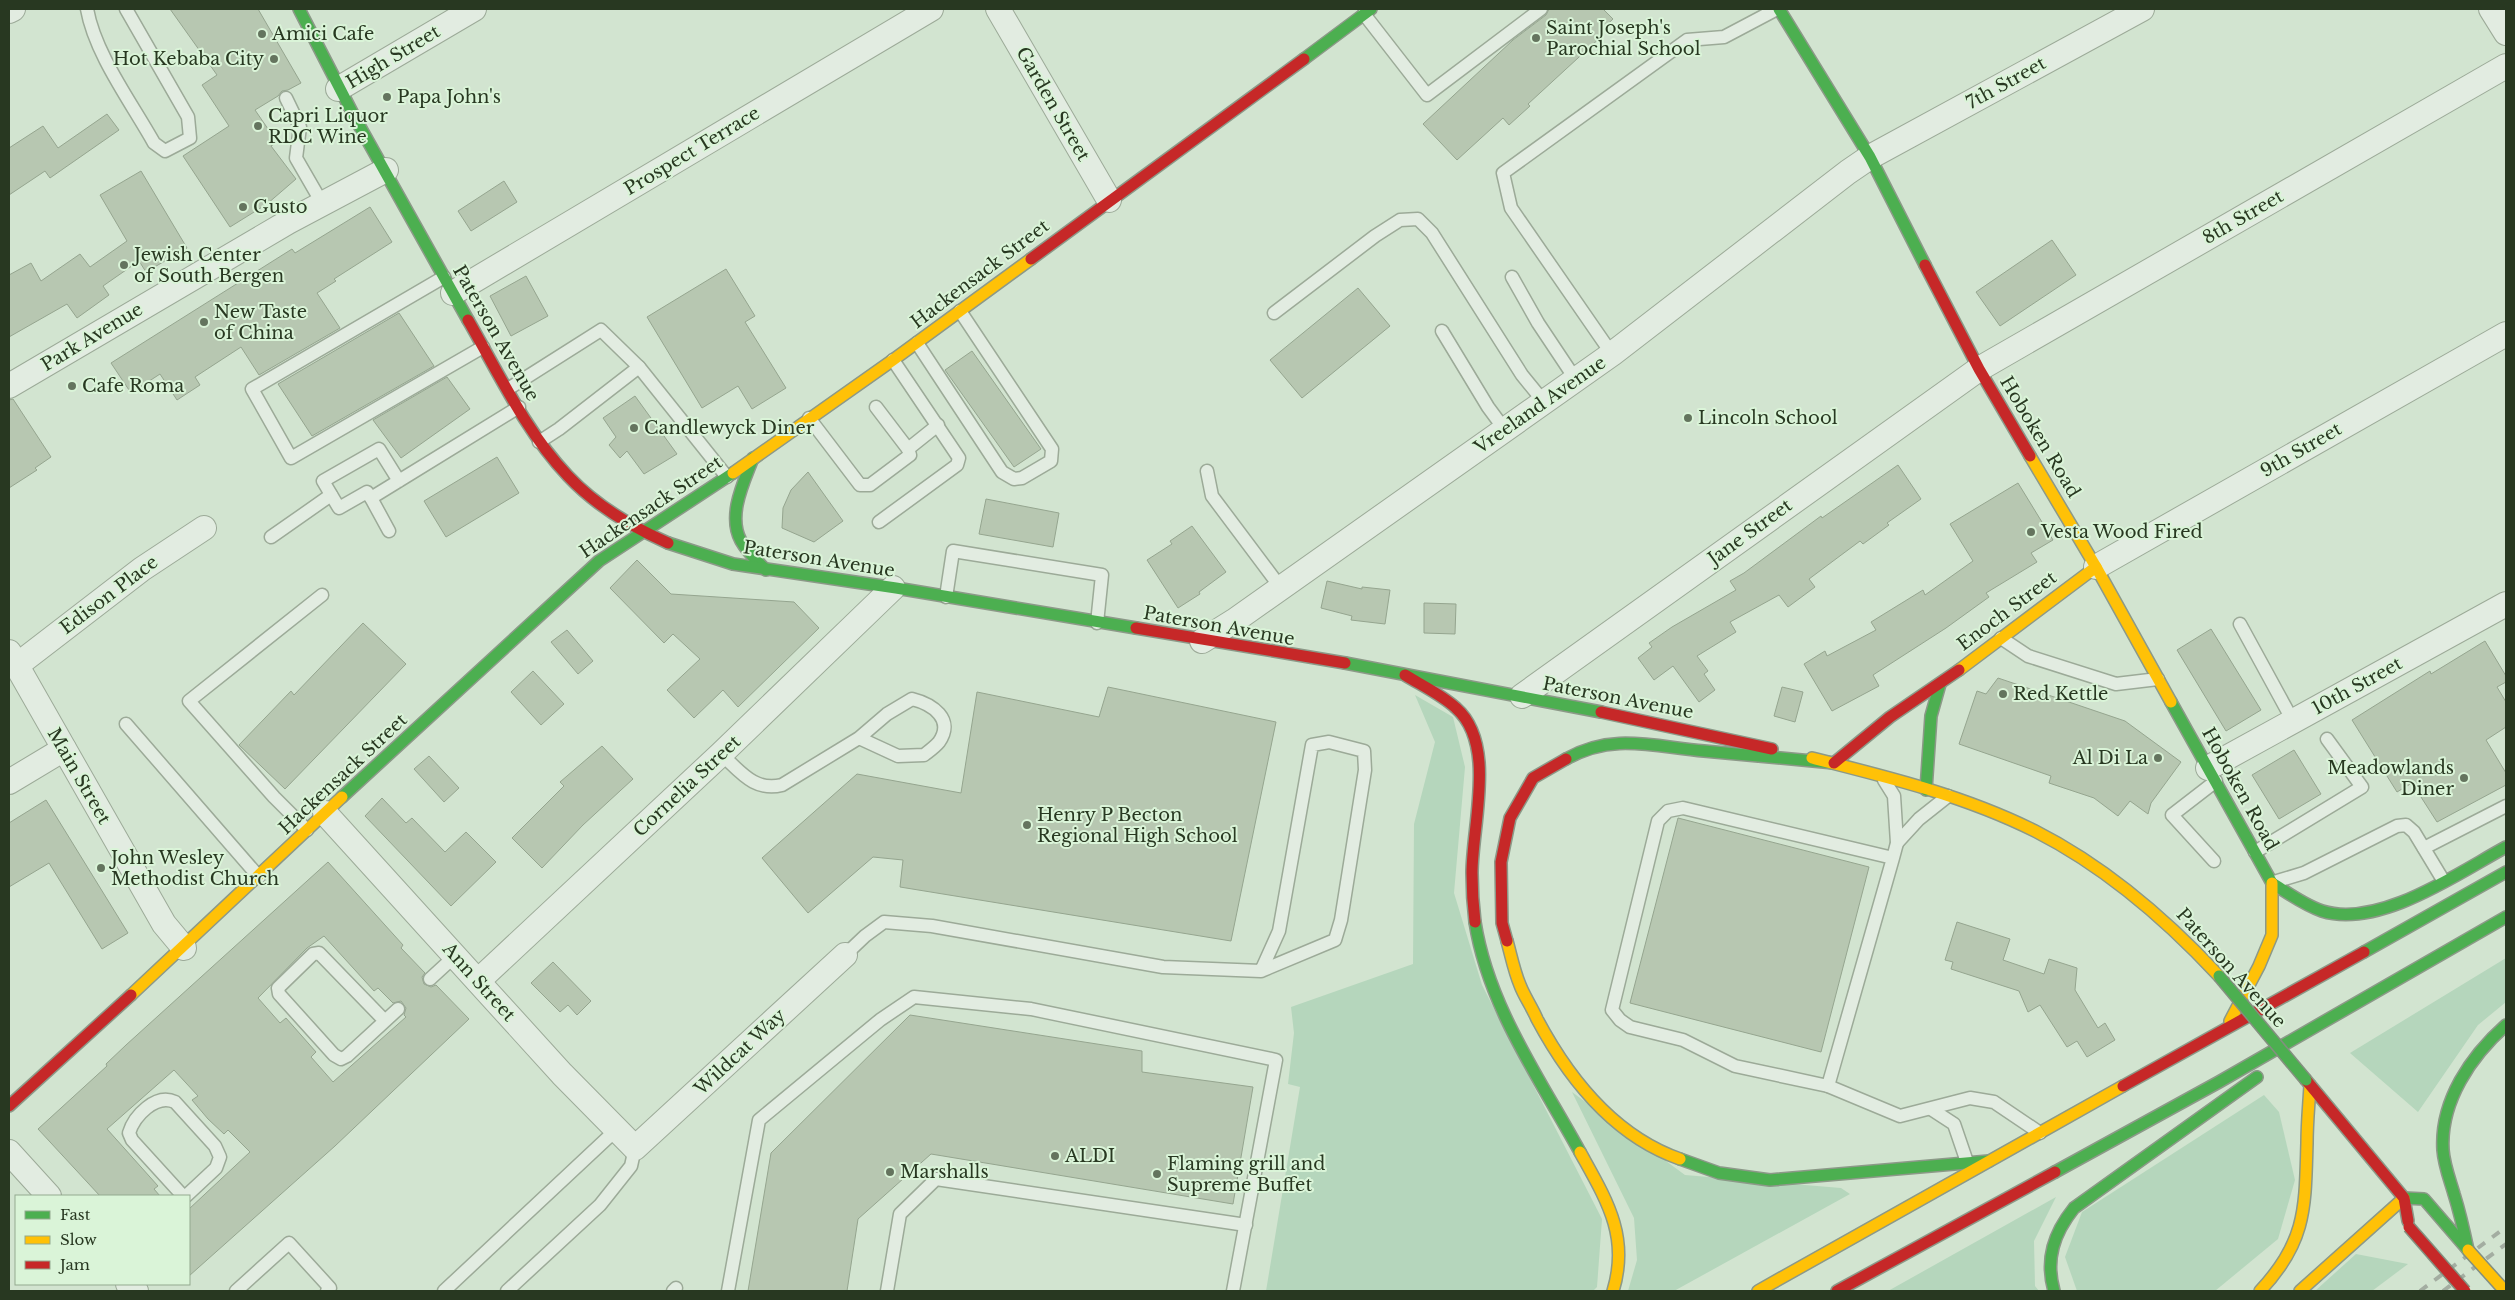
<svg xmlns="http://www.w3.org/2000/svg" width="2515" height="1300" font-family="'Libre Baskerville',serif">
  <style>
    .green { fill: #b5d6bc }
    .building { fill: #b7c7b1; stroke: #95a58f; fill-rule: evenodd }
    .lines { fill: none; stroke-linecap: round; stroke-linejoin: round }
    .lane-casing { stroke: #9caa98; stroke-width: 15 }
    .street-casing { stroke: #9caa98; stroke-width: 26 }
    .fast-casing { stroke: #8c9988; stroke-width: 14 }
    .slow-casing { stroke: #8c9988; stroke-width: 14 }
    .jam-casing { stroke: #8c9988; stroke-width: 14 }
    .lane { stroke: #e2ece1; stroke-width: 12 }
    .street { stroke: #e2ece1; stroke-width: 24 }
    .fast { stroke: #4caf50; stroke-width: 11 }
    .slow { stroke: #ffc107; stroke-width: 11 }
    .jam { stroke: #c62828; stroke-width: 11 }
    .rail { stroke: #a3ada1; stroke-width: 4; stroke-dasharray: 9 9; stroke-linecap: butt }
    .fast-bridge-casing { stroke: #838f7f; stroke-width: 14; stroke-linecap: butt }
    .slow-bridge-casing { stroke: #838f7f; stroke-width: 14; stroke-linecap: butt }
    .jam-bridge-casing { stroke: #838f7f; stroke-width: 14; stroke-linecap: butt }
    .fast-bridge { stroke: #4caf50; stroke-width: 11 }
    .slow-bridge { stroke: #ffc107; stroke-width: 11 }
    .jam-bridge { stroke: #c62828; stroke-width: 11 }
    .poi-dot { fill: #64745e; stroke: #daf4d8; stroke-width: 2 }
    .labels { text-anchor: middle; stroke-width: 4; stroke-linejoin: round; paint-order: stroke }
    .poi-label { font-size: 18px; fill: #283821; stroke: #daf4d8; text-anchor: start }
    .street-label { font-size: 18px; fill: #283821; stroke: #daf4d8 }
  </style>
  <rect width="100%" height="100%" fill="#d2e4d0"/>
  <g class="green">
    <polygon points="1415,695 1453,717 1465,767 1454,893 1482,985 1602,1219 1597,1287 1593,1291 1266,1291 1300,1087 1288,1084 1294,1033 1291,1007 1413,964 1414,824 1435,742"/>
    <polygon points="2506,958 2506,1002 2478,1025 2418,1112 2350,1053"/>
    <polygon points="1572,1092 1685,1175 1841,1188 1850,1194 1674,1291 1628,1291 1637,1260 1634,1218"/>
    <polygon points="2264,1095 2279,1112 2295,1180 2278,1239 2215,1291 2077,1291 2065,1257 2082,1212"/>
    <polygon points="2056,1197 2034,1241 2035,1286 2039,1291 1888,1291"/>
    <polygon points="2356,1254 2408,1264 2372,1291 2315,1291"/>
  </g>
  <g class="building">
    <polygon points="170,9 258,9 301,83 288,90 282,91 278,96 255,110 277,142 271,146 296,179 267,204 230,227 183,156 229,126 202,85 217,75"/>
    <polygon points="1549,9 1603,9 1613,19 1599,32 1603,35 1528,104 1530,106 1509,125 1503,118 1457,160 1423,124 1513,40 1546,15"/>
    <polygon points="107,114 119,130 50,178 45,171 9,195 9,148 43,126 58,148"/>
    <polygon points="141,171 187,248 146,272 139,261 103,286 109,295 77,318 67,304 9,337 9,275 31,263 41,281 80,254 90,267 127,241 100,195"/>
    <polygon points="504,181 517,202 471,231 458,211"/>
    <polygon points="370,207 392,242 334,279 336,281 317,293 340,328 259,375 241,347 195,377 200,385 177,400 160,374 131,393 111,363 292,249 295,253"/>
    <polygon points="2052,240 2076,275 2000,326 1976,292"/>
    <polygon points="726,269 755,316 745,322 786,388 752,409 738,386 702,408 647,317"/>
    <polygon points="526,276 548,316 511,336 490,296"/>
    <polygon points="1358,288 1390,326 1302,398 1270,360"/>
    <polygon points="399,313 434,366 312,436 278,384"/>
    <polygon points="972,351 1041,449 1014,467 945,370"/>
    <polygon points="447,377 470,409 401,458 373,420"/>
    <polygon points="635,396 677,454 644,474 627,451 620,458 609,445 616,437 603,418"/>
    <polygon points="13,399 51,457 35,468 37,470 9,488 9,400"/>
    <polygon points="497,457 519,493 446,537 424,501"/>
    <polygon points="1898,465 1921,499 1887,523 1889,525 1863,544 1860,541 1809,579 1815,587 1788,607 1779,595 1730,622 1736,632 1697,656 1708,671 1704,674 1715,690 1699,702 1673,666 1654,680 1638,658 1652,647 1649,643 1672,627 1736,590 1730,581 1744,573 1821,516 1822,518"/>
    <polygon points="808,472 843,521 814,542 782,528 783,508 791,490"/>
    <polygon points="2018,483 2053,540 2031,553 2037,562 1986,593 1989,597 1946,628 1873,675 1879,686 1832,711 1804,664 1825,651 1827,656 1876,630 1871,622 1923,590 1925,595 1973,561 1950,524"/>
    <polygon points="986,499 1059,513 1053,547 979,534"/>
    <polygon points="1192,526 1226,572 1199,592 1200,594 1178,608 1147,560 1172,544 1170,541"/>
    <polygon points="637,560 671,594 794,602 819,628 738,707 723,690 694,718 667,690 700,659 673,634 664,643 610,588"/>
    <polygon points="1327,581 1362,589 1362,587 1390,590 1385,624 1351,620 1352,616 1321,608"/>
    <polygon points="1424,603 1456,604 1455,634 1424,633"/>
    <polygon points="363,623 406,664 285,789 239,745 291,691 294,695"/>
    <polygon points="2211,629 2261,710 2226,731 2177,650"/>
    <polygon points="567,630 593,661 578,674 551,642"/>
    <polygon points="2485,641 2506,676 2506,682 2497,687 2506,702 2506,727 2486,740 2506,773 2506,785 2437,822 2412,783 2397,792 2352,720 2430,671 2431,674"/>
    <polygon points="533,671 564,704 541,725 511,692"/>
    <polygon points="1998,678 2125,721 2181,762 2151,803 2148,814 2130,801 2118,816 2094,798 2049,783 2051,776 1959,744 1977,691 1986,694"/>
    <polygon points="1108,687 1276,722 1231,941 900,887 903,860 873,857 808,913 762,858 857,774 961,793 977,692 1099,717"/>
    <polygon points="1782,687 1803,692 1795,722 1774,716"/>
    <polygon points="602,746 633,779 583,825 542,868 512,838 564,786 560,782"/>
    <polygon points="2294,750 2321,794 2279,819 2252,775"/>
    <polygon points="429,756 459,788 444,802 414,769"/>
    <polygon points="382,798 406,823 412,818 445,852 466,832 496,862 451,906 365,816"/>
    <polygon points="46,800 128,933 102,949 49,863 9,887 9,823"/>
    <polygon points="1678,818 1869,867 1821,1052 1630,1003"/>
    <path d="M328 862 403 945 401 948 425 973 422 977 424 984 431 987 436 985 469 1019 335 1146 189 1276V1209L250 1152 228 1130 224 1134 208 1119 192 1100 198 1096 174 1070 107 1129 158 1186 154 1189 160 1196H100L38 1129 107 1066 106 1064 126 1045ZM324 936 374 991 378 988 393 1003 401 1001 406 1008 404 1015 406 1017 333 1082 311 1057 316 1052 286 1018 280 1023 258 998 307 948Z"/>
    <polygon points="1957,922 2010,939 2003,960 2044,974 2049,959 2077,968 2075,990 2098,1028 2105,1023 2115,1040 2087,1057 2077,1041 2067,1047 2040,1005 2028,1012 2019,991 1951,969 1953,962 1945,960"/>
    <polygon points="553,962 591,1001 577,1015 568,1005 560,1012 531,983"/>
    <polygon points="910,1015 1142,1051 1142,1072 1253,1087 1233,1204 931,1154 858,1219 847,1291 748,1291 771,1153"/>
  </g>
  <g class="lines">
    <g class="lane-casing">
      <g id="lane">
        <path d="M87 9C95 54 131 102 154 143L165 151 190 138 188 117 126 9"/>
        <polyline points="1364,14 1427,95 1541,9"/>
        <polyline points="286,98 300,127 296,158 322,203"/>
        <polyline points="444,277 252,389 291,458 483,347"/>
        <polyline points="1512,277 1538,323 1576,380"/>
        <polyline points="1274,313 1375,236 1400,220 1418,219 1432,233 1522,375 1544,402"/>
        <polyline points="1442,331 1488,407 1505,430"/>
        <polyline points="917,343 1002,472 1014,479 1022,478 1051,461 1052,449 960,311"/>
        <polyline points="1612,354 1511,208 1503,173 1687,40 1724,37 1777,9"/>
        <polyline points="639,367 727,477"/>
        <polyline points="508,389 601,330 639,367 559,429 539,442"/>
        <polyline points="809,418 860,485 870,485 910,455 908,449 876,407"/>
        <polyline points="908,449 938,425"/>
        <polyline points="1207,471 1212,496 1281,588"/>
        <polyline points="399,481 379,449 323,481 339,508 367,492 371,498 519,407"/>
        <polyline points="371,498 389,531"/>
        <polyline points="879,522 957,465 959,458 893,360"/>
        <polyline points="271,537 331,495"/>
        <polyline points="946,597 953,551 1102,575 1097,623"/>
        <polyline points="2240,624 2293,721"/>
        <polyline points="2001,638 2028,656 2116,684 2158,679"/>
        <polyline points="126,724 259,877"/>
        <path d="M721 754C740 771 754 792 782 785L859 738 887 714 912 699C932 704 955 719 939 742 935 747 929 751 924 755L898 756 859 738"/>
        <polyline points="1884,780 1894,796 1897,843 1893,858 1828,1086 1735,1066 1683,1040 1630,1027 1620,1020 1612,1010 1658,821 1668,811 1683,808 1893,858"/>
        <polyline points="307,830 274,797 189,701 322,595"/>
        <polyline points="1897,843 1919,819 1948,796"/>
        <polyline points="2424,848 2506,806"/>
        <polyline points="2255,852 2362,787 2327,739"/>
        <polyline points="2214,861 2172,815 2216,781"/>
        <polyline points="2274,882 2304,873 2397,826 2406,825 2414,832 2443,880"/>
        <polyline points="845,955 865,936 884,922 932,926 1163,967 1261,971 1279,931 1312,745 1329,742 1364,751 1365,770 1341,920 1335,940 1261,971"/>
        <polyline points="430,979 455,956"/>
        <polyline points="385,1021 319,953 313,954 278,988 279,994 334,1055 341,1059 347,1056 398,1009"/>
        <polyline points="1828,1086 1900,1116 1970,1098 1994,1102 2040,1133"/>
        <polyline points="1931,1109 1954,1124 1967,1162"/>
        <path d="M183 1196 132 1140 129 1133C134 1116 156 1093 175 1102L215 1146 220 1157 216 1168 186 1196"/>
        <polyline points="236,1291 289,1243 330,1288 327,1291"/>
        <polyline points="444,1291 616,1130"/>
        <polyline points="507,1291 600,1205 631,1166 635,1148"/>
        <polyline points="673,1291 676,1288"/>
        <polyline points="728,1291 759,1120 880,1020 914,997 1031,1009 1276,1060 1233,1291"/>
        <polyline points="887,1291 900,1214 936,1179 1246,1225"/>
      </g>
    </g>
    <g class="street-casing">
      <g id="street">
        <polyline points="998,9 1109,200"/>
        <polyline points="2491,9 2506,33"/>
        <polyline points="9,11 13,9"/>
        <polyline points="338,89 474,9"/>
        <polyline points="453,293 931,9"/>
        <polyline points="9,386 288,222 386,170"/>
        <polyline points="2096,567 2506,334"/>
        <polyline points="1202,641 1234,621 1612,354 1848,172 1870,157 2142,9"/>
        <polyline points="9,652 164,924 184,948"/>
        <polyline points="16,666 142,569 204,528"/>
        <polyline points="1522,696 1979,369 2506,66"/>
        <polyline points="2208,768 2506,604"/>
        <polyline points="9,782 64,749"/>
        <polyline points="325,813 562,1074 635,1148 845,955"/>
        <polyline points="478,981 721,754 893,588"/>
        <polyline points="9,1152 49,1196"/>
        <polyline points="128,1284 136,1291"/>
      </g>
    </g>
    <g class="fast-casing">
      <g id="fast">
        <polyline points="299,9 355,118 468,320"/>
        <polyline points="1779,9 1870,157 1925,265"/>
        <polyline points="1304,59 1371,9"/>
        <path d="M753 458C744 482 727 515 741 541 747 552 757 561 766 570"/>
        <polyline points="668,543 733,564 896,588 1136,628"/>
        <polyline points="1345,663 1601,712"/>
        <polyline points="2171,702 2272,883"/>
        <path d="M1566 759C1613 732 1655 747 1704 751 1748 755 1791 759 1834 763"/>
        <polyline points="1926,790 1931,716 1940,684"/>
        <polyline points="342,797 599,561 733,473"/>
        <path d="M2272 883C2288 893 2304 905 2322 911 2379 929 2458 873 2506 847"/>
        <path d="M1475 922C1488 1006 1540 1079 1580 1152"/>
        <polyline points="2364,952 2506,872"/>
        <polyline points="1680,1159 1719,1173 1770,1180 1989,1161"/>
        <polyline points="2055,1172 2219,1082 2506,917"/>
        <polyline points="2404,1198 2424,1199 2468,1250"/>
        <path d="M2468 1250C2464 1231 2460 1213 2454 1194 2450 1180 2444 1165 2443 1150 2440 1101 2471 1056 2506 1025"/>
        <path d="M2054 1291C2045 1259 2054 1233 2074 1208L2257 1077"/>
      </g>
    </g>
    <g class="slow-casing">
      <g id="slow">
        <polyline points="2030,456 2096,567"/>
        <polyline points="733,473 893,360 1031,259"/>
        <polyline points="1959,670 2096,567 2171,702"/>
        <path d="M1812 758C1888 777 1965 796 2035 831 2106 867 2165 918 2219 976"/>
        <path d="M1507 941C1511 955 1514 971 1520 985 1524 996 1532 1007 1537 1019 1569 1079 1614 1136 1680 1159"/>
        <polyline points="131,995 342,797"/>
        <polyline points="2230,1021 2259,966 2272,935 2272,883"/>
        <path d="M1580 1152C1606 1199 1630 1236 1613 1291"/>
        <polyline points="1758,1291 2123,1086"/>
        <path d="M2260 1291C2307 1241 2305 1207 2307 1143 2307 1123 2309 1104 2310 1085"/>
        <polyline points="2300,1291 2404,1198"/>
      </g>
    </g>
    <g class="jam-casing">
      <g id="jam">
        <polyline points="1031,259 1304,59"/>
        <polyline points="1925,265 1979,369 2030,456"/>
        <path d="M468 320C498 372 526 432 568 476 596 506 632 527 668 543"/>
        <polyline points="1136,628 1345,663"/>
        <path d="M1405 675C1421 685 1442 695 1456 708 1497 744 1472 825 1472 873 1472 889 1473 906 1475 922"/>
        <polyline points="1601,712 1772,749"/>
        <polyline points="1834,763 1890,717 1959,670"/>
        <polyline points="1507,941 1502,923 1501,862 1510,818 1533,778 1566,759"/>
        <polyline points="2306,1080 2404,1198 2408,1221"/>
        <polyline points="2123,1086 2364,952"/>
        <polyline points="9,1106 131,995"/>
        <polyline points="1837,1291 2055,1172"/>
      </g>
    </g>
    <use href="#lane" class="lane"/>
    <use href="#street" class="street"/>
    <use href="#fast" class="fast"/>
    <use href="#slow" class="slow"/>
    <use href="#jam" class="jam"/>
    <g class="rail">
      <polyline points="2420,1291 2506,1227"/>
      <polyline points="2443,1291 2506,1244"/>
    </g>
    <g class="fast-bridge-casing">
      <polyline id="fast-bridge" points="2219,976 2306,1080"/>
    </g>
    <g class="slow-bridge-casing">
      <polyline id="slow-bridge" points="2468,1250 2505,1291"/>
    </g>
    <g class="jam-bridge-casing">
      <polyline id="jam-bridge" points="2409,1227 2465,1291"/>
    </g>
    <use href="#fast-bridge" class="fast-bridge"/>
    <use href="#slow-bridge" class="slow-bridge"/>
    <use href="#jam-bridge" class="jam-bridge"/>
  </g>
  <g class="poi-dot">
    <circle cx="262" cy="34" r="5"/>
    <circle cx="1536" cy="38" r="5"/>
    <circle cx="274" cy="59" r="5"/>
    <circle cx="387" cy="97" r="5"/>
    <circle cx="258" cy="126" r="5"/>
    <circle cx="243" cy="207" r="5"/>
    <circle cx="124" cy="265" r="5"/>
    <circle cx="204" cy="322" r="5"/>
    <circle cx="72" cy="386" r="5"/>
    <circle cx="1688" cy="418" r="5"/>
    <circle cx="634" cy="428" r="5"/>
    <circle cx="2031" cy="532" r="5"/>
    <circle cx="2003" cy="694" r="5"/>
    <circle cx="2158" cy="758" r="5"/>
    <circle cx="2464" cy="778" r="5"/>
    <circle cx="1027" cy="825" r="5"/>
    <circle cx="101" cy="868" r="5"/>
    <circle cx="1055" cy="1156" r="5"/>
    <circle cx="890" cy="1172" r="5"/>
    <circle cx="1157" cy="1174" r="5"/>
  </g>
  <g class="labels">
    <g class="poi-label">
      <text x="1546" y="34">Saint Joseph's<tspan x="1546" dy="21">Parochial School</tspan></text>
      <text x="272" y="40">Amici Cafe</text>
      <text x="264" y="65" text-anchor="end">Hot Kebaba City</text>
      <text x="397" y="103">Papa John's</text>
      <text x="268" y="122">Capri Liquor<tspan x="268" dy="21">RDC Wine</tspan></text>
      <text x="253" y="213">Gusto</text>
      <text x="134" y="261">Jewish Center<tspan x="134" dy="21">of South Bergen</tspan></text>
      <text x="214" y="318">New Taste<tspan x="214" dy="21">of China</tspan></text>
      <text x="82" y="392">Cafe Roma</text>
      <text x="1698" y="424">Lincoln School</text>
      <text x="644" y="434">Candlewyck Diner</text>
      <text x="2041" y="538">Vesta Wood Fired</text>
      <text x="2013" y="700">Red Kettle</text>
      <text x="2148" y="764" text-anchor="end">Al Di La</text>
      <text x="2454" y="774" text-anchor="end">Meadowlands<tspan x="2454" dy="21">Diner</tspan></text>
      <text x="1037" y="821">Henry P Becton<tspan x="1037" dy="21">Regional High School</tspan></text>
      <text x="111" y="864">John Wesley<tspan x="111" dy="21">Methodist Church</tspan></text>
      <text x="1065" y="1162">ALDI</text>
      <text x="1167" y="1170">Flaming grill and<tspan x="1167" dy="21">Supreme Buffet</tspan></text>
      <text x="900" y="1178">Marshalls</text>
    </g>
    <g class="street-label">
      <text transform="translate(393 57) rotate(-31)" y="6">High Street</text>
      <text transform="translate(2006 83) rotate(-29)" y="6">7th Street</text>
      <text transform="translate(1053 104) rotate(60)" y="6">Garden Street</text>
      <text transform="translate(692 151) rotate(-31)" y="6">Prospect Terrace</text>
      <text transform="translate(2243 217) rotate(-30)" y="6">8th Street</text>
      <text transform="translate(980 274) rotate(-37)" y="6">Hackensack Street</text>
      <text transform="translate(496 333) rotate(60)" y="6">Paterson Avenue</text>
      <text transform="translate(92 337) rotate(-31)" y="6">Park Avenue</text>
      <text transform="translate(1540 405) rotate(-35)" y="6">Vreeland Avenue</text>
      <text transform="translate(2040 437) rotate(59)" y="6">Hoboken Road</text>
      <text transform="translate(2301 450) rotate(-30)" y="6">9th Street</text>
      <text transform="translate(651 507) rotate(-34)" y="6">Hackensack Street</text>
      <text transform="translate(1750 532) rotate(-36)" y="6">Jane Street</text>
      <text transform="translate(819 559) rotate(9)" y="6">Paterson Avenue</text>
      <text transform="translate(109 595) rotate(-37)" y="6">Edison Place</text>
      <text transform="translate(2007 611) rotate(-37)" y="6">Enoch Street</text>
      <text transform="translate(1219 626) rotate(10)" y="6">Paterson Avenue</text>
      <text transform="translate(2357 686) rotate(-29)" y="6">10th Street</text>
      <text transform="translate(1618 698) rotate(11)" y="6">Paterson Avenue</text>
      <text transform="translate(343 774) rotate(-43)" y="6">Hackensack Street</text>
      <text transform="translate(79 776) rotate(60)" y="6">Main Street</text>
      <text transform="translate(687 786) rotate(-43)" y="6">Cornelia Street</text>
      <text transform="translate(2240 789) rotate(61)" y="6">Hoboken Road</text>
      <text transform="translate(2231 968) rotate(48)" y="6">Paterson Avenue</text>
      <text transform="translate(479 982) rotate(48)" y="6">Ann Street</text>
      <text transform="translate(740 1052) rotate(-43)" y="6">Wildcat Way</text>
    </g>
  </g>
  <rect width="2515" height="1300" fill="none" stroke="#283821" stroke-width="20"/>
  <rect x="15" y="1195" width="175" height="90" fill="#daf4d8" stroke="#93a98f"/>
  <rect x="25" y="1211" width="25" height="8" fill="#4caf50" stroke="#93a98f"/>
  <text x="60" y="1220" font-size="15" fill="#283821">Fast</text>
  <rect x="25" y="1236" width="25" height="8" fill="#ffc107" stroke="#93a98f"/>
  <text x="60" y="1245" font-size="15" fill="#283821">Slow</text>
  <rect x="25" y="1261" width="25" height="8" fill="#c62828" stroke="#93a98f"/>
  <text x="60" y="1270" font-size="15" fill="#283821">Jam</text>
</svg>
